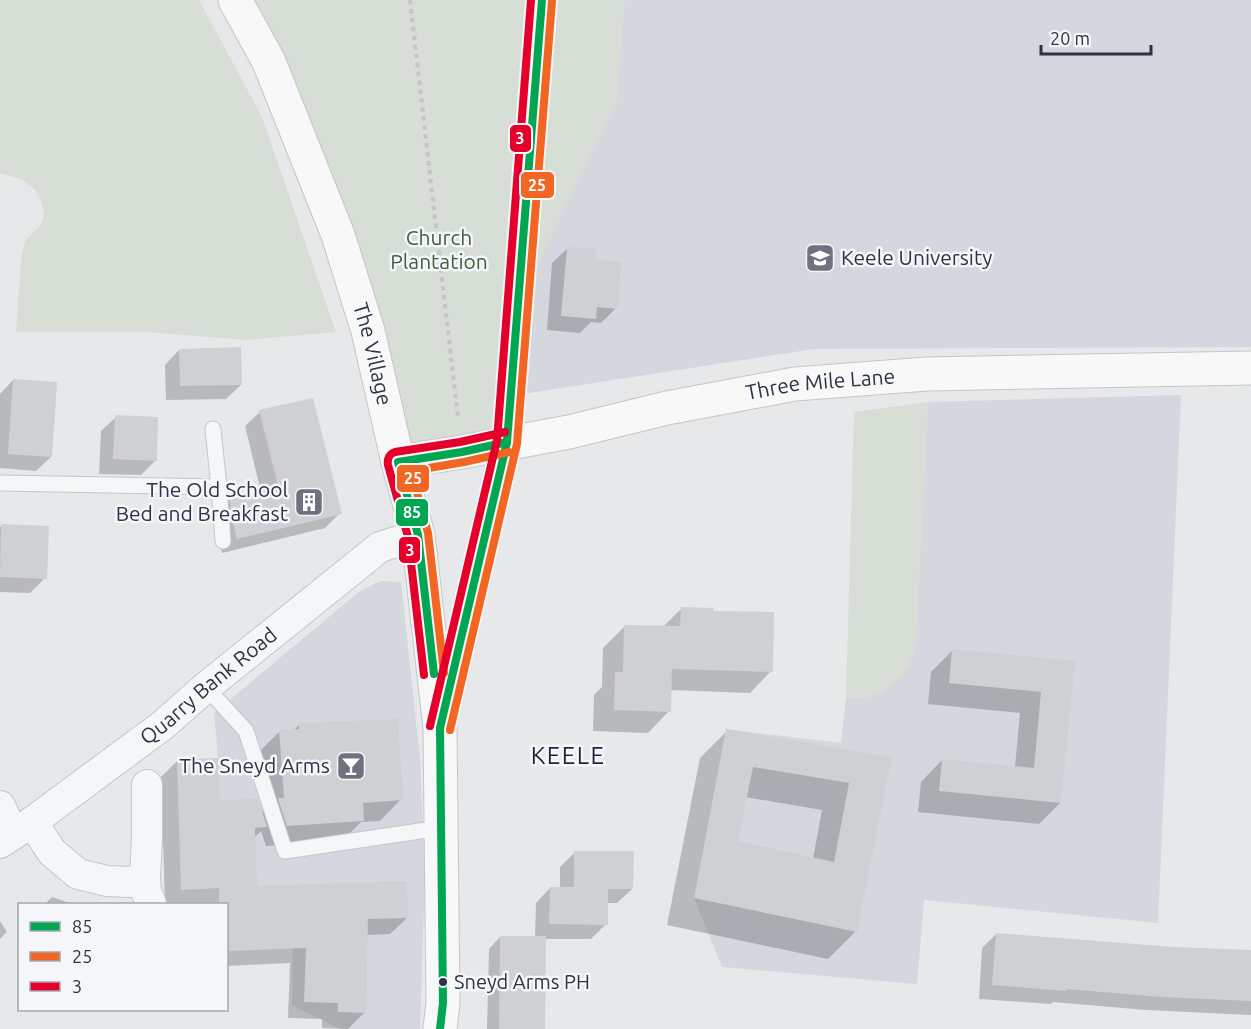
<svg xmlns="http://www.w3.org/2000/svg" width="1251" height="1029" font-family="Ubuntu,sans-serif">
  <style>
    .built { fill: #d4d7dd }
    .green { fill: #d6ded6 }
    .shadow { fill: #0003; fill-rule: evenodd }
    .building { fill: #ced0d3; fill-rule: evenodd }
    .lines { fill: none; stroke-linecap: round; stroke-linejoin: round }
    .lane-casing { stroke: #c4c6c8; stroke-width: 17 }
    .street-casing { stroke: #c4c6c8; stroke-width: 32 }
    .secondary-casing { stroke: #c4c6c8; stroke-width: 35 }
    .path { stroke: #c5c6ca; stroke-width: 4; stroke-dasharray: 4.5 4.5; stroke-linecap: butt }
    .lane { stroke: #f5f6f7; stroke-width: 15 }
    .street { stroke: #f5f6f7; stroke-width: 30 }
    .secondary { stroke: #f8f8f8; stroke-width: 33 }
    .bus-1-casing { stroke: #f4f6f9; stroke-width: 12 }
    .bus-2-casing { stroke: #f4f6f9; stroke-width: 12 }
    .bus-3-casing { stroke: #f4f6f9; stroke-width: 12 }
    .bus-1 { stroke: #00a651; stroke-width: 8 }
    .bus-2 { stroke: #f26522; stroke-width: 8 }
    .bus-3 { stroke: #e4002b; stroke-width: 8 }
    .bus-dot { fill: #2b3445; stroke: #f4f6f9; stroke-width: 2 }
    .labels { text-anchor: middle; stroke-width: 5; stroke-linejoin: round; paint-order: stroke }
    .bus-label { font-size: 20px; fill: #2b3445; stroke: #f4f6f9; text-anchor: start }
    .park-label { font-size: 21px; fill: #3f6138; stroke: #f4f6f9 }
    .poi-label { font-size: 21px; fill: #2b3445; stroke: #f4f6f9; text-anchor: end }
    .street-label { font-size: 21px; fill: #2b3445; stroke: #f4f6f9 }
    .quarter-label { font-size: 24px; letter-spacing: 1.5px; fill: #1d2536; stroke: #f4f6f9 }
    .line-badge { stroke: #f4f6f9; stroke-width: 2 }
    .badge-label { font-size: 16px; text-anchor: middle; font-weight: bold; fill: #fff }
  </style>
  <rect width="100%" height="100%" fill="#e6e8ea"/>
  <g class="built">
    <polygon points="275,0 1251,0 1251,347 814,349 457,404"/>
    <polygon points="1181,395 1158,923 924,900 917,984 722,967 694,898 726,729 841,743 846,698 868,698 915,647 928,402"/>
    <polygon points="381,581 401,582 420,759 425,876 420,1029 340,1029 292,1005 293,922 226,904 219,904 219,888 223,888 218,758 214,713 360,591"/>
  </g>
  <g class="green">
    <polygon points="0,0 199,0 262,117 336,332 246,340 147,332 16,332 21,259 25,241 40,226 44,216 42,203 36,191 21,179 0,173"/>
    <polygon points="235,0 625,0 617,102 519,303 507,442 398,462 368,331"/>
    <polygon points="928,402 915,647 910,663 901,677 883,691 868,698 846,698 854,412"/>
  </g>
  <g class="shadow">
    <polygon points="567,249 594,262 616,308 601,323 591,322 580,333 547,330 552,263"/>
    <polygon points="179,350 241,385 226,399 166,400 165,365"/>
    <polygon points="13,380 51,457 36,471 0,468 0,394"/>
    <polygon points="260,412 340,513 325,528 222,553 217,529 216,514 230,499 261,492 245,426"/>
    <polygon points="116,417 156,460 141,475 99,474 101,431"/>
    <polygon points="2,525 45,578 30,593 0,592 0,527"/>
    <polygon points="681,609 712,612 771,671 750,693 670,690 669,711 648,733 593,731 594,695 602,687 603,648 625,626 663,627"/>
    <polygon points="952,651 1073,662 1060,803 1039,824 918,812 921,782 942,760 1015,767 1020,713 928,704 931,672"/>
    <polygon points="299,725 401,799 380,821 361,822 341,842 266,846 261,831 254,838 256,887 407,918 390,934 366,935 364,1013 348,1029 322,1028 322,1019 288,1018 290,963 226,966 226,904 165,904 161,777 177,761 218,802 263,815 258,753 280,731 294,730"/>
    <path d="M727 731 891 759 855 932 828 959 667 925 700 758ZM745 797 822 810 813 859 736 842Z"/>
    <polygon points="575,852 632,889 617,903 606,903 606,924 591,939 544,939 544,1029 487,1029 489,949 500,937 535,938 536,903 550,888 560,888 560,867"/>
    <polygon points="52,897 73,904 45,904"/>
    <polygon points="0,921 7,932 0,939"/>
    <polygon points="996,934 1173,948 1251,951 1251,1015 1146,1010 1053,1002 1051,1004 979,999 982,948"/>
  </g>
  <g class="building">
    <polygon points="567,247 596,249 595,260 621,262 618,309 597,307 596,319 561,316"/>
    <polygon points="241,347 242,385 180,386 179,349"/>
    <polygon points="13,379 57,382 52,457 8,454"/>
    <polygon points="313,398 342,514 237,539 231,514 230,498 278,486 259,410"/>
    <polygon points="115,415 158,417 157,461 113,459"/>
    <polygon points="1,524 49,526 47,579 0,577"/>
    <polygon points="681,607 714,608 713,611 774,612 773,672 672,669 671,712 614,710 615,672 623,672 624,625 680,626"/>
    <polygon points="952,649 1075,661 1061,803 939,791 942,759 1034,768 1041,692 949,683"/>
    <polygon points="398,719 403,800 363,803 364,821 287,826 278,798 284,798 279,730 299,729 299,723"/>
    <path d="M726 729 892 757 857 932 694 898ZM753 767 849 783 834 862 738 841Z"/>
    <polygon points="218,758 220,800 258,799 267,827 255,828 257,886 407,881 408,918 368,919 366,1013 338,1012 338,1003 304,1002 306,948 226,951 226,904 219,904 219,888 181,890 177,759"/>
    <polygon points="574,851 634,851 633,889 608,889 608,925 549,924 550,887 574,887"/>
    <polygon points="996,933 1173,947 1251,950 1251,1001 1161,997 1066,989 1066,991 992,985"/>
    <polygon points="500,936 546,936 545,1029 499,1029"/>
  </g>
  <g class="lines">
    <g class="lane-casing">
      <g id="lane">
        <polyline points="213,429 219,487"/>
        <polyline points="0,483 219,487 223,541"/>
        <polyline points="206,687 246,731 285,851 440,828"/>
      </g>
    </g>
    <g class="street-casing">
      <g id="street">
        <polyline points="442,720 507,442 542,0"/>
        <polyline points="0,806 13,834"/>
        <polyline points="32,822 52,852 78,874 107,881 131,882 145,877 147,838 147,785"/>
        <path id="s1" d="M0 843 32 822 163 725 206 687 380 547 418 535"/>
        <polyline points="145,877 146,891 151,904"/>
      </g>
    </g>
    <g class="secondary-casing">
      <g id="secondary">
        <path id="s2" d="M235 0 269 62 338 235 368 331 398 462 418 535 440 728 443 1003 440 1029"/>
        <path id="s3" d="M398 462 462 452 569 432 667 408 795 384 927 374 1251 368"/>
      </g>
    </g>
    <polyline class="path" points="410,0 458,418"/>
    <use href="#lane" class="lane"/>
    <use href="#street" class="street"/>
    <use href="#secondary" class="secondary"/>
    <g class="bus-1-casing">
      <g id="bus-1">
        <polyline points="434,674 418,535 398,462 462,452 507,442"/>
        <polyline points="440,1029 443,1003 440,728 507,442 542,0"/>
      </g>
    </g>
    <g class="bus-2-casing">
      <g id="bus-2">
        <polyline points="444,673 428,533 411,471 464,462 509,452"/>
        <polyline points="450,730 517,444 552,1"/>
      </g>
    </g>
    <g class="bus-3-casing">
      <g id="bus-3">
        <path d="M424 675 408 537 388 465C387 459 389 454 395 452L460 442 505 432"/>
        <polyline points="430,726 497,440 531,0"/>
      </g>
    </g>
    <use href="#bus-1" class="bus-1"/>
    <use href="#bus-2" class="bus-2"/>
    <use href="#bus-3" class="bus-3"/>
  </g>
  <defs>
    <g id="university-square" transform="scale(1.5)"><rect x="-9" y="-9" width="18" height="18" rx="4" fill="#6c737f" stroke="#f4f6f9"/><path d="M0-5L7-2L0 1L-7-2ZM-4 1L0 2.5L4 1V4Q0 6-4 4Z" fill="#fff"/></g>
    <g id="building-square" transform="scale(1.5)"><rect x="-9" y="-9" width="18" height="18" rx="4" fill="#6c737f" stroke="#f4f6f9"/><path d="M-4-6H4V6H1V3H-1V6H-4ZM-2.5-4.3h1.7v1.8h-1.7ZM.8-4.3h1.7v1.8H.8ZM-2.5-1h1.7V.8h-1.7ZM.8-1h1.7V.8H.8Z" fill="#fff"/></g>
    <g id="bar-square" transform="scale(1.5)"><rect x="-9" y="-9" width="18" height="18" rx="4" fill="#6c737f" stroke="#f4f6f9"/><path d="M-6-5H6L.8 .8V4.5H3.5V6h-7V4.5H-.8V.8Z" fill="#fff"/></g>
  </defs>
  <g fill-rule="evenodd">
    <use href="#university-square" x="820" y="258"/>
    <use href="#building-square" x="309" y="502"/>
    <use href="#bar-square" x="351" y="766"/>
  </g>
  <circle class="bus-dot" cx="443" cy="982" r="5"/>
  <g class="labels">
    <g class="bus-label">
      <text x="454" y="989">Sneyd Arms PH</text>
    </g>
    <g class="park-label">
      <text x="439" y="245">Church<tspan x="439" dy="24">Plantation</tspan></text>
    </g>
    <g class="poi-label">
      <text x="841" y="265" text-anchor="start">Keele University</text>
      <text x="288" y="497">The Old School<tspan x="288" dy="24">Bed and Breakfast</tspan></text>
      <text x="330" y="773">The Sneyd Arms</text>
    </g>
    <g class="street-label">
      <text dy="7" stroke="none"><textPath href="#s2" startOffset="381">The Village</textPath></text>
      <text dy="7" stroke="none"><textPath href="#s3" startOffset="430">Three Mile Lane</textPath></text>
      <text dy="7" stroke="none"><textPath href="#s1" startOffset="261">Quarry Bank Road</textPath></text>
    </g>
    <g class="quarter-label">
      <text x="568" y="764">KEELE</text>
    </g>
  </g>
  <g class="line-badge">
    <rect x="509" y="124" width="23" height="29" rx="6" fill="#e4002b"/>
    <rect x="520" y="171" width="35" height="28" rx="6" fill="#f26522"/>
    <rect x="396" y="464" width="34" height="29" rx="6" fill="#f26522"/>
    <rect x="395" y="498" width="34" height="29" rx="6" fill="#00a651"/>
    <rect x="398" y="536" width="23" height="28" rx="6" fill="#e4002b"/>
  </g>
  <g class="badge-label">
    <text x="520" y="144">3</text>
    <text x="537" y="191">25</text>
    <text x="413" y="484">25</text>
    <text x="412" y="518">85</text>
    <text x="410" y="556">3</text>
  </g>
  <rect x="18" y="903" width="210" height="108" fill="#f4f6f9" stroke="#a4a8b1" stroke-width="1.5"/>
  <rect x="30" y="922" width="30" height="9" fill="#00a651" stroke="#a4a8b1" stroke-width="1.5"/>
  <text x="72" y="933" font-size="18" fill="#2b3445">85</text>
  <rect x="30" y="952" width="30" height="9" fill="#f26522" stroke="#a4a8b1" stroke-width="1.5"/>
  <text x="72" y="963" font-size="18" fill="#2b3445">25</text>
  <rect x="30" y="982" width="30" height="9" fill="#e4002b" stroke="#a4a8b1" stroke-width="1.5"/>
  <text x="72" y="993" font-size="18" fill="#2b3445">3</text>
  <path d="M1041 45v9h110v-9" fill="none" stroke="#2b3445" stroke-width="3"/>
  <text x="1050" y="45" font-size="18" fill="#2b3445" stroke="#f4f6f9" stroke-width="4.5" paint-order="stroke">20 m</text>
</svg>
